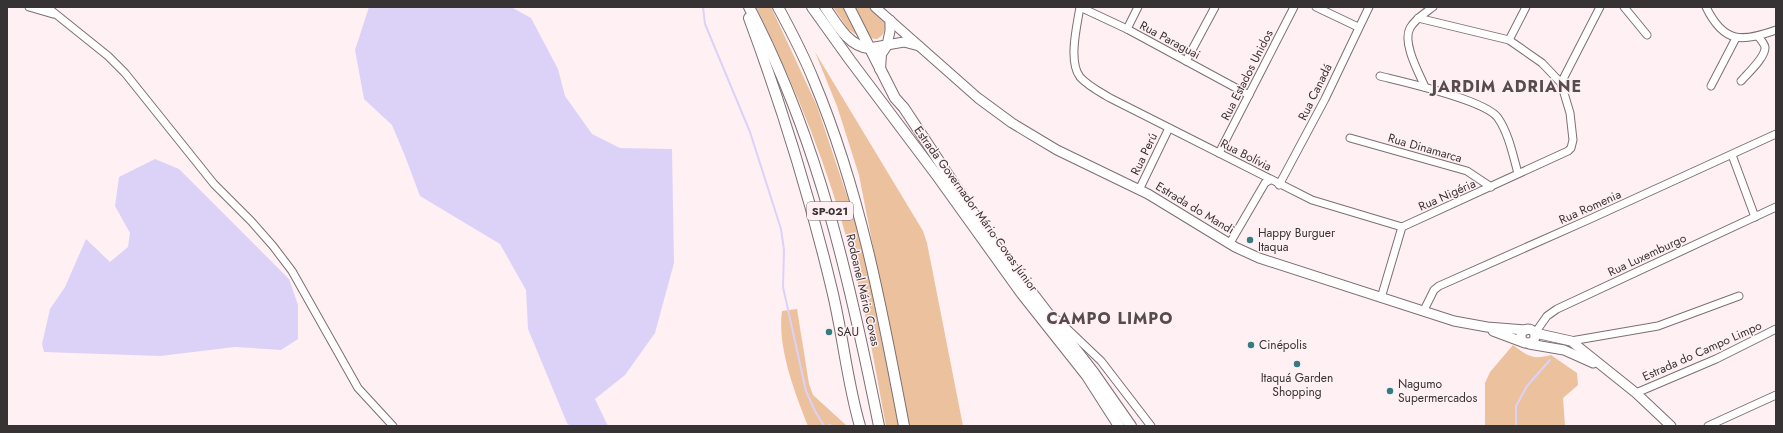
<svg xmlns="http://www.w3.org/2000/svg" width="1783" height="433" font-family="Jost,sans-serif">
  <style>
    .green { fill: #ecc19d }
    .water { fill: #dcd2f7 }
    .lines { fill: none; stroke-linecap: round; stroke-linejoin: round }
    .stream { stroke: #dcd2f7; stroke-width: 2 }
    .minor-casing { stroke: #7c6f73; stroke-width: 9 }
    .major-casing { stroke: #7c6f73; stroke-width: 11 }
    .highway-casing { stroke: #7c6f73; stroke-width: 12 }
    .minor { stroke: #fff; stroke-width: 7 }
    .major { stroke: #fff; stroke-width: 9 }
    .highway { stroke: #fff; stroke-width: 10 }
    .poi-dot { fill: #347c83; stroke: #fff0f4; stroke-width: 1.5 }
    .labels { text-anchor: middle; stroke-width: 3; stroke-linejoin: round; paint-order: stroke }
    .shield { fill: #fff0f4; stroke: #736b6d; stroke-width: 1 }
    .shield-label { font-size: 11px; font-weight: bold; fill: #373233 }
    .street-label { font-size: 12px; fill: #373233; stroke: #fff0f4 }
    .poi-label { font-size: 12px; fill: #373233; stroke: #fff0f4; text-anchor: start }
    .district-label { font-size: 16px; font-weight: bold; letter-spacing: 1px; fill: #564b4e; stroke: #fff0f4 }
  </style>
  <rect width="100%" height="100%" fill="#fff0f4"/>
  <g class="green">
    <path d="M756 7H771L817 106 856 223 881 325 901 426H886C875 367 865 306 849 247 827 164 794 84 756 7Z"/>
    <polygon points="833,7 844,7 858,36 848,29"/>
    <path d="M853 7C858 7 865 6 870 7 884 11 892 32 877 39L868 38Z"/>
    <polygon points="815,52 923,231 927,243 963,426 908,426 859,175 837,106"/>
    <path d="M797 309 809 384 813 395 847 426H808C795 393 777 347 782 311Z"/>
    <path d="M1513 345C1527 356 1533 360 1551 355L1577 373 1578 385 1563 398 1565 426H1485V383L1490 372Z"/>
  </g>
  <g class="water">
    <polygon points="369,7 511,7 531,18 558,69 565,96 592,134 620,148 672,149 674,263 655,333 625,375 595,399 608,426 570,426 567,423 528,329 526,290 500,244 420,196 405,156 392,125 364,99 355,50"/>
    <polygon points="155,159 179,169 289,279 298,305 298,339 281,350 235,347 160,356 44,352 42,344 50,309 65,287 86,239 110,262 128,247 130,233 115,206 119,177"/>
  </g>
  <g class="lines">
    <g class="stream">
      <polyline points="703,7 705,24 750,132 781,229 784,250 783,287 806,391 815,411 824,426"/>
      <polyline points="828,426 829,425 834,426"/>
      <polyline points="1516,426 1516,406 1527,386 1550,360"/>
    </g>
    <g class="minor-casing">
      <g id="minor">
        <polyline points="29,7 53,14"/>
        <polyline points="47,7 108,56 125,73 214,184 251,221 273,246 292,271 358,388 393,426"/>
        <path d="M1080 7C1077 26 1068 61 1080 77 1088 86 1100 92 1110 98L1312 200 1402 227"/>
        <polyline points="1080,7 1127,29 1249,95"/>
        <polyline points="1316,7 1358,27"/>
        <polyline points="1624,7 1647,35"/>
        <path d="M1706 7C1724 44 1742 42 1776 30"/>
        <polyline points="1127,29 1138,7"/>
        <polyline points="1509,40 1526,7"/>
        <polyline points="1186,61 1215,7"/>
        <path d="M1380 76C1404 82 1486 100 1498 118 1509 134 1513 156 1518 173"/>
        <path d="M1741 81C1747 74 1766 57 1765 47 1764 43 1760 39 1758 36"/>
        <polyline points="1561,83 1600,7"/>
        <polyline points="1711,86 1736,38"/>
        <path d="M1425 87C1419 73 1402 43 1410 28 1415 19 1425 13 1433 7"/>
        <polyline points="1350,138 1467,171 1491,187"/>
        <polyline points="1219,153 1294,7"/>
        <polyline points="1732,155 1755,217"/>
        <polyline points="1279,185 1325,99 1369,7"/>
        <polyline points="1139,190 1169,128"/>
        <polyline points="1230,243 1265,183 1270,180"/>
        <polyline points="1381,298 1402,227 1568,151 1571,148 1573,140 1570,113 1561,83 1542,63 1509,40 1418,18"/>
        <polyline points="1424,310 1434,290 1439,286 1590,219 1776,134"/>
        <polyline points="1058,320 1101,361 1151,426"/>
        <polyline points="1535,333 1547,316 1557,309 1776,207"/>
        <polyline points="1571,341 1658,326 1739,296"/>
        <polyline points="1636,393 1716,359 1776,329"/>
        <polyline points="1708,426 1776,395"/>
      </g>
    </g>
    <g class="major-casing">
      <g id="major">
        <polyline points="875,7 978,98 1012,123 1057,150 1148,194 1235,247 1259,258 1454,321 1487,327 1526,330"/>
        <polyline points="887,45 890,31 890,20"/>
        <polyline points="869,48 904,42 919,46"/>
        <circle cx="1528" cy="336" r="7"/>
        <polyline points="1493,331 1525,343"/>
        <polyline points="1535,333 1571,341 1636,393 1671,426"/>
        <polyline points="1529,344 1564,350 1593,363"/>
      </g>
    </g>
    <g class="highway-casing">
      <g id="highway">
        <path d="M749 7C818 138 850 282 879 426"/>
        <path d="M778 7C791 31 804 56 814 81 860 191 882 309 904 426"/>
        <polyline points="812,7 850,60 938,177 1022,294 1087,376 1119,426"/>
        <path d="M825 7C836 23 848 46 869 48"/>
        <polyline points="849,7 895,98 904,108 989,237 1094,373 1131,426"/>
        <path d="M749 18C782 107 810 198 832 290 843 335 847 382 860 426"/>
        <polyline points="880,69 881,54 887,45"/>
      </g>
    </g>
    <use href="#minor" class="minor"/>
    <use href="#major" class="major"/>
    <use href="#highway" class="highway"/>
  </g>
  <g class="poi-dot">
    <circle cx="1250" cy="240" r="4"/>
    <circle cx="829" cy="332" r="4"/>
    <circle cx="1251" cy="345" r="4"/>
    <circle cx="1297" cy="364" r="4"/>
    <circle cx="1390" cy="391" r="4"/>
  </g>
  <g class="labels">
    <rect class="shield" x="807" y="202" width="46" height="18" rx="3"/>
    <g class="shield-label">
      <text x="830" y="215">SP-021</text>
    </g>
    <g class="street-label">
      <text transform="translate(1170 40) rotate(28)" y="4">Rua Paraguai</text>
      <text transform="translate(1247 75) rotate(-63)" y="4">Rua Estados Unidos</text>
      <text transform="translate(1315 92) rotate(-64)" y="4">Rua Canadá</text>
      <text transform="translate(1425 148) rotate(16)" y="4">Rua Dinamarca</text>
      <text transform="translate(1144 154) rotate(-64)" y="4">Rua Perú</text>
      <text transform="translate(1246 155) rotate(27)" y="4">Rua Bolívia</text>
      <text transform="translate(1447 195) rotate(-24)" y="4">Rua Nigéria</text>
      <text transform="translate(1590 207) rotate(-24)" y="4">Rua Romenia</text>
      <text transform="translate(1195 208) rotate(31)" y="4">Estrada do Mandi</text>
      <text transform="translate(976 209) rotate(54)" y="4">Estrada Governador Mário Covas Júnior</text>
      <text transform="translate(1647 255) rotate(-25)" y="4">Rua Luxemburgo</text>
      <text transform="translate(863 290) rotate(77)" y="4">Rodoanel Mário Covas</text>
      <text transform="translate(1702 351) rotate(-24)" y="4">Estrada do Campo Limpo</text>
    </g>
    <g class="poi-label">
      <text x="1258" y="237">Happy Burguer<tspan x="1258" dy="14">Itaqua</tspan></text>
      <text x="837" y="336">SAU</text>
      <text x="1259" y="349">Cinépolis</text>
      <text x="1297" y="382" text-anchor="middle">Itaquá Garden<tspan x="1297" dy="14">Shopping</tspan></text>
      <text x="1398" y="388">Nagumo<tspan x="1398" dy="14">Supermercados</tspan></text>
    </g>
    <g class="district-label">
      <text x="1507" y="92">JARDIM ADRIANE</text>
      <text x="1110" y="324">CAMPO LIMPO</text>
    </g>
  </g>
  <rect width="1783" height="433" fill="none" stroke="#373233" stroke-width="16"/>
</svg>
